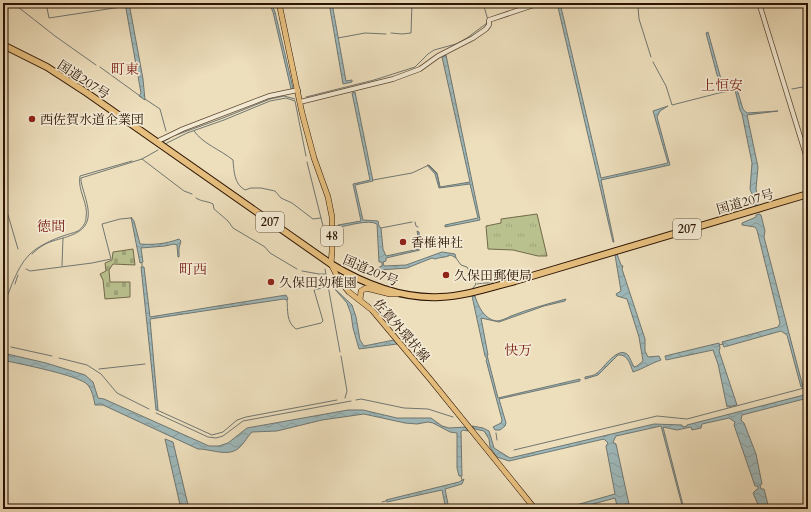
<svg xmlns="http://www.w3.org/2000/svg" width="811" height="512" font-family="Cardo,'Noto Serif JP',serif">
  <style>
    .grass { fill: url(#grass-tufts); stroke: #726a4a }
    .cemetery { fill: url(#cemetery-stones); stroke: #726a4a }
    .water { fill: url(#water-waves); stroke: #707772 }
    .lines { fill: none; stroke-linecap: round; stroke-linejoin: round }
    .stream { stroke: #707772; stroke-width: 1 }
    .minor-casing { stroke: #5c4632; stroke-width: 5.5 }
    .major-casing { stroke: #2b1304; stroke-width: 6 }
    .highway-casing { stroke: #2b1304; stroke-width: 8 }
    .minor { stroke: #f3ead3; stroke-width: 4 }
    .major { stroke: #e6bf7e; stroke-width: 5 }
    .highway { stroke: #e6bf7e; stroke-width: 6 }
    .poi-dot { fill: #8f2418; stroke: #f3ead3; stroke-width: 1.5 }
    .labels { text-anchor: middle; stroke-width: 3.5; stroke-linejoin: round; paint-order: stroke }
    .shield { fill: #f3ead3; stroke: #675442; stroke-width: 1 }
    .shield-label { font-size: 12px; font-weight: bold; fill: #2b1304 }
    .street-label { font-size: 13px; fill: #2b1304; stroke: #f3ead3 }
    .poi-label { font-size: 13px; fill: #2b1304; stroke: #f3ead3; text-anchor: start }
    .neighbourhood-label { font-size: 14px; fill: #7a1f14; stroke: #f3ead3 }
  </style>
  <defs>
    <pattern id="grass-tufts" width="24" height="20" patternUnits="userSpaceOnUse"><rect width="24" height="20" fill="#b9c18f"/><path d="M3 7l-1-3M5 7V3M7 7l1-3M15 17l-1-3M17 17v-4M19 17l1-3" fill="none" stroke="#9fa57a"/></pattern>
    <pattern id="cemetery-stones" width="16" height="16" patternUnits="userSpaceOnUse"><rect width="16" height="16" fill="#b9c18f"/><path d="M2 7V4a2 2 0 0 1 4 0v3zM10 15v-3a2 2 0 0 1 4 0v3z" fill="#9fa57a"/></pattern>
    <pattern id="water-waves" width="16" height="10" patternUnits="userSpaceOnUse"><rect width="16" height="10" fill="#9eb9bb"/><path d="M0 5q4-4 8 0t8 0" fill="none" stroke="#889e9f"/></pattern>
  </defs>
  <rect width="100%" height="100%" fill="#eddebc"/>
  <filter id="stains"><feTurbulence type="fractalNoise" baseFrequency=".005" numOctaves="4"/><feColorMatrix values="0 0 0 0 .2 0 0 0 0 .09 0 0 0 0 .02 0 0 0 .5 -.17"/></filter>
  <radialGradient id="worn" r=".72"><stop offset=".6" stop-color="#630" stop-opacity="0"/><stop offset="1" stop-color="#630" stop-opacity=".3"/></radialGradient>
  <polygon class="grass" points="537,214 547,256 538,256 513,250 488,249 486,226 501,223 501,219"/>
  <polygon class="cemetery" points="133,249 135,265 113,264 109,270 110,282 130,282 130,297 105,299 103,280 100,274 106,271 105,263 112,260 113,252"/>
  <g class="water">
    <polygon points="125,3 129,3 143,79 145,100 139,96 141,93"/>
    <polygon points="269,3 271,3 275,12 293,88 291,89 273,12"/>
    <polygon points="329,3 332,3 346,81 352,80 352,82 343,84"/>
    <polygon points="557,3 560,3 601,178 668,163 653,111 668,106 660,111 657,117 670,165 601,180 614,242 613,242"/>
    <polygon points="708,32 724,90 736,86 743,109 747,113 778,111 747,115 758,167 756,189 759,204 755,206 752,194 750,189 752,163 742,114 740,110 735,90 719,93 718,91 721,90 706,33"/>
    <polygon points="446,55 480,220 445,227 445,225 478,218 470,184 439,188 435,174 427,165 428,165 437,174 440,187 470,182 442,57"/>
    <path d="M355 92 373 181 355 185 363 220 378 221 379 226 381 228 383 249 386 256 419 249 417 238 418 236 417 231 419 232 421 248 420 250 386 258V261L383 262 384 266 406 265 442 252 455 254 456 258 451 255C445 258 440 257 435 259L432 258 407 268 379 270 368 274 365 273 382 266V262H379L377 224C368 219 349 226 338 227V225L361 221 353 184 370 180 352 93Z"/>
    <polygon points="759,214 761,215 765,231 764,237 803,387 801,387 787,335 781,331 724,347 722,342 778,327 780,323 757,230 755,227 742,225 742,223 756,217 756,215"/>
    <path d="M131 217 134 221 140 244C153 245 166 244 179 239L181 241 179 248V257H178L177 245 174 244 165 246 141 248 143 262 140 263Z"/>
    <path d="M617 254 621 265 623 266 622 269 645 339V351L648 357 659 356 661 360C651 363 643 369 633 372 630 364 628 354 618 355L598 375 585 379V377C589 376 594 376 597 373 604 368 618 345 628 355 630 358 632 363 634 367L637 366 643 361 639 337 627 299 617 296 616 294 621 291 615 255Z"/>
    <polygon points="141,267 144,267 150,317 286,295 288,299 287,300 284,299 150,319 158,410 156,410"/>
    <polygon points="333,287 352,305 356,317 360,340 364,346 394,340 397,344 359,349 353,328 351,314 347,303"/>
    <path d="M472 296H475C478 306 484 319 496 321 501 321 507 318 511 316 529 309 547 304 566 299L565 301 544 306 499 322 481 318 488 355H487L498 398 580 379V381L499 399 506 423 505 426 500 430H495L493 427 501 423 502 420 486 360 487 359 485 356Z"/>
    <polygon points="719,343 720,348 719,351 737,405 727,407 718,364 713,350 666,360 665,356"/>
    <path d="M3 353 46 363 85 375 93 382 98 398 104 399 209 446H219L228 443 247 428 348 410H363L397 418H431L442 426 449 428 466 427 468 431 463 430 461 432 462 476H459L457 468V433L450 432 433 423 428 422 417 424 405 423 364 414 322 420 277 431 252 432C247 437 245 442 240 447 229 458 212 449 198 449L103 405H95C94 399 92 390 88 385 79 375 19 364 3 360Z"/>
    <polygon points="808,394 808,414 804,399 742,415 741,420 744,423 756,454 762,484 760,485 761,489 764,489 769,509 760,509 753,493 756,490 758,489 758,486 755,486 734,425 735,422 729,418 702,424 701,428 692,430 691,427 677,430 663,427 684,509 683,509 661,426 616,436 613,442 616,444 630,509 618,509 615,498 575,509 562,509 615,494 606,446 608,443 604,439 509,461 497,457 490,447 489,439 484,431 475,429 472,426 483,428 489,431 494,448 510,458 654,424 682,425 683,427 687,426 687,425"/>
    <polygon points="165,439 173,442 189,509 181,509"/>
    <polygon points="464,479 462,484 445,489 449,509 446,509 442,490 387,502 386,500 459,482"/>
  </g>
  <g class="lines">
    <g class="stream">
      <polyline points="13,3 55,36 96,65"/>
      <polyline points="46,3 49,18 121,7"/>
      <polyline points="483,3 488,20"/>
      <polyline points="638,7 639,19 651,57"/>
      <polyline points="391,33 402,34 411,33 412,3"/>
      <polyline points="338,38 365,33 386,34"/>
      <polyline points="653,62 666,86 672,105 719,93"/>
      <polyline points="100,67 140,96"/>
      <polyline points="792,89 808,86"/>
      <polyline points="306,97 374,80 415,67 428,54 434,50 456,44 467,38 487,23"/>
      <polyline points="145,99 160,109 166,131"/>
      <path d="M194 131C203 144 221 150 233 160 234 171 234 184 245 190L251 188H261L275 191 281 198 292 203 313 219 321 218"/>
      <polyline points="176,135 223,118 270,99 284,96 295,99"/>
      <polyline points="163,142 170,138"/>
      <polyline points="165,144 187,133 224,120 270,101 286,98 295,101 306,156"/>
      <polyline points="142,159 184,191 192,194"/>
      <polyline points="307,162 323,226"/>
      <polyline points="373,180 412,173 429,165 437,173 440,187"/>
      <polyline points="3,198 18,249"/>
      <path d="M196 198C202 202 208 201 213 204L214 209 228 221 233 228 265 247 270 253 297 269"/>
      <polyline points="415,222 416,226 418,227"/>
      <polyline points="381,228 412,222"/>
      <path d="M32 254C37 249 44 244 50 242 64 237 85 235 88 218 90 207 83 192 81 181V178L142 159 158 150"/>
      <polyline points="456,258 461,265 467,267 476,284 473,288"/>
      <polyline points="142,263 142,267"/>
      <polyline points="62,266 63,238"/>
      <polyline points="26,269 30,271 92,263 111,259 102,224 120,219 131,218"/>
      <polyline points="325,269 340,352"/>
      <polyline points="302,271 319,274 325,274"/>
      <polyline points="15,284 18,275"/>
      <path d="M477 284C485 282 492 285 499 278"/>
      <path d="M287 300C288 310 286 322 296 329L321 323 323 321 314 290 322 288"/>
      <path d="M3 307C11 288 18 261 36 249 45 243 54 239 63 236 68 234 74 233 78 231 82 228 86 223 86 218 89 204 77 190 80 176L132 161"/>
      <polyline points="719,345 723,344"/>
      <polyline points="11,347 52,356"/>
      <polyline points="341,356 347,391 345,398"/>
      <polyline points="59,358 87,365 101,374 117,393 149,409"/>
      <polyline points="99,369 145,364"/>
      <polyline points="356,400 361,399 404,408 428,409 453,417"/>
      <polyline points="157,410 212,435 223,432 237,420 246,417 337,400"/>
      <polyline points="156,413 208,437 216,438 223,436 243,421 351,401"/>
      <polyline points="496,433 497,440"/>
      <polyline points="514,450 657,416 687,419 808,387"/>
      <polyline points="461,476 462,480"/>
      <polyline points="382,502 386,501"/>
      <polyline points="3,505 4,509"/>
    </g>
    <g class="minor-casing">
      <g id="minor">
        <polyline points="759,3 808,162"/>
        <polyline points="300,102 393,79 420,69 438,56 473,38 486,29 489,25 489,20 540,3"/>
        <polyline points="156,142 183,129 269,96 298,90"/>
      </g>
    </g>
    <g class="major-casing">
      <g id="major">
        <polyline points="279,3 302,113 314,158 328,197 332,217 332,251 331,264 339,280 349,292 372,310 430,379 535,509"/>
        <polyline points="360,300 361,291 366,288 390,294 398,294"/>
      </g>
    </g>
    <g class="highway-casing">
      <path id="highway" d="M3 45 47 67 87 93 331 264C364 284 401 299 440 297 466 296 491 287 515 281L808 194"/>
    </g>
    <use href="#minor" class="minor"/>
    <use href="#major" class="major"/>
    <use href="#highway" class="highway"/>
  </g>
  <g class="poi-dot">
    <circle cx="32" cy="119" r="4"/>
    <circle cx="403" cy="242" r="4"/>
    <circle cx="446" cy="275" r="4"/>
    <circle cx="271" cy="282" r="4"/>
  </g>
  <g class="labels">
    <g class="shield">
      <rect x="256" y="212" width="28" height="20" rx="3"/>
      <rect x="673" y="219" width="28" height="20" rx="3"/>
      <rect x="321" y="226" width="22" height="20" rx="3"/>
    </g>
    <g class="shield-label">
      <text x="270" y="226">207</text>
      <text x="687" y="233">207</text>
      <text x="332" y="240">48</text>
    </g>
    <g class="street-label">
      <text transform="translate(84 79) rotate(33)" y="5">国道207号</text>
      <text transform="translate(745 201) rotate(-16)" y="5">国道207号</text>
      <text transform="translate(371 270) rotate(23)" y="5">国道207号</text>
      <text transform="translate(402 330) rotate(49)" y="5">佐賀外環状線</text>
    </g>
    <g class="poi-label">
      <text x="40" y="124">西佐賀水道企業団</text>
      <text x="411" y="247">香椎神社</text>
      <text x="454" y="280">久保田郵便局</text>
      <text x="279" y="287">久保田幼稚園</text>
    </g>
    <g class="neighbourhood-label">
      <text x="125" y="74">町東</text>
      <text x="722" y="90">上恒安</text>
      <text x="51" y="231">徳間</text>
      <text x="193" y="274">町西</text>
      <text x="518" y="355">快万</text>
    </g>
  </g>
  <rect width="811" height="512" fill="none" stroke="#eddebc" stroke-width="16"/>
  <rect x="4" y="4" width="803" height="504" fill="none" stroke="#2b1304" stroke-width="2"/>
  <rect x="8" y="8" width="795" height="496" fill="none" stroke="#2b1304"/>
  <rect width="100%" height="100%" filter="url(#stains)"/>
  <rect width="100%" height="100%" fill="url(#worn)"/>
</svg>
